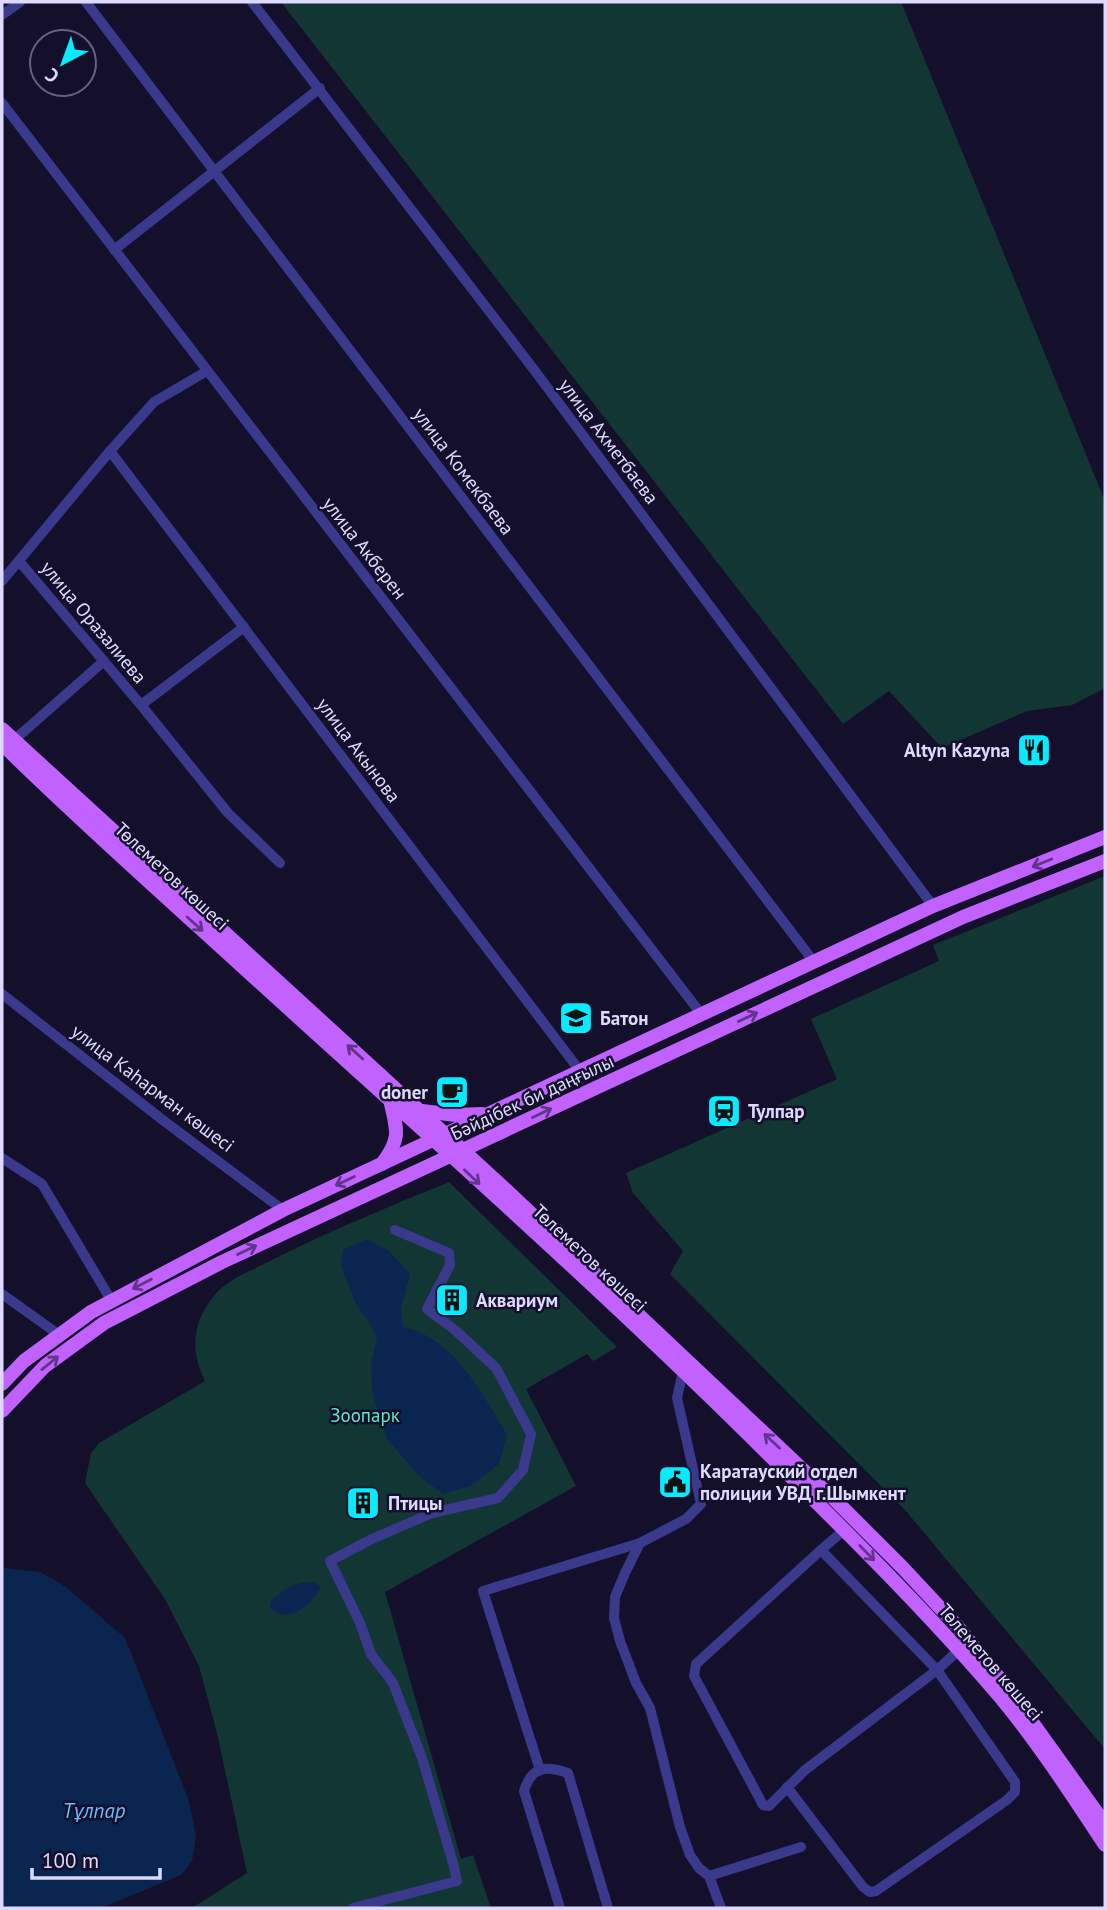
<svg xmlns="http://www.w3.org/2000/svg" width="1107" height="1910" font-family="'PT Sans',sans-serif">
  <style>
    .green { fill: #123634 }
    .water { fill: #0a2550 }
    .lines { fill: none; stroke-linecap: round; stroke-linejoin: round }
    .minor { stroke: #3a398c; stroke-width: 10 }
    .major { stroke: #c161ff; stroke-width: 14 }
    .oneway { stroke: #62348a }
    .labels { text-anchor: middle; stroke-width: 5; stroke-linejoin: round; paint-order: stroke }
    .street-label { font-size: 19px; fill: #dedaff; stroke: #14102b }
    .poi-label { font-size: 19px; font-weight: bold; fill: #dedaff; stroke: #14102b; text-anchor: start }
    .park-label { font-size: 19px; fill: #5fe6c1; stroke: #14102b }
    .water-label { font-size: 21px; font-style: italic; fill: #68bcff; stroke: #14102b }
  </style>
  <rect width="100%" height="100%" fill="#14102b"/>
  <g class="green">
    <polygon points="281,2 901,2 1105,501 1105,688 1072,705 1027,711 942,748 889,691 843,724"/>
    <polygon points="1105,876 1105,1749 905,1510 670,1274 683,1251 633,1193 626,1173 837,1079 811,1019 939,961 933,945"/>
    <path d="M449 1182 617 1347 593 1361 587 1354 526 1389 576 1486 385 1592 461 1859 473 1855 491 1908H192L247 1873 217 1733 199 1666 165 1599 85 1483 91 1453 99 1443 205 1381C190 1350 192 1323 214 1296 227 1279 249 1272 268 1262 327 1232 388 1207 449 1182Z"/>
  </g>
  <g class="water">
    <path d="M367 1239 389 1251 410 1274 401 1308 403 1327C455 1338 481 1393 507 1434L499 1464 470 1486 443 1494 420 1477 387 1439 372 1392 371 1364 377 1338 369 1322 357 1306 341 1266 343 1250Z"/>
    <polygon points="3,1568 40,1572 66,1587 125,1638 189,1801 196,1837 192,1861 181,1875 101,1908 2,1908"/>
    <path d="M313 1582 321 1587C313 1604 286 1627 270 1607L271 1601C284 1588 294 1583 313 1582Z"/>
  </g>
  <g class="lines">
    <g class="minor">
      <polyline points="86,2 814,962"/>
      <polyline points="252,2 535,371 933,906"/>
      <polyline points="2,15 20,2"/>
      <polyline points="2,103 702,1015"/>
      <polyline points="114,250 320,88"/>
      <polyline points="110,451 580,1071"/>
      <polyline points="19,561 141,705 244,627"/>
      <polyline points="2,581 110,451 154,402 207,371"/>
      <polyline points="141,705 228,813 280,863"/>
      <polyline points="13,741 104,661"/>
      <polyline points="2,994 164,1121 283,1210"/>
      <polyline points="2,1158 42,1184 111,1300"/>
      <polyline points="2,1294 58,1334"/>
      <polyline points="640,1543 625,1573 615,1597 614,1618 620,1641 636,1683 650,1708 680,1827 690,1855 699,1868 709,1876 721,1908"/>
      <polygon points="821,1550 937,1670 805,1770 769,1806 763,1805 694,1676 696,1664"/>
      <polyline points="821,1550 844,1530"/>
      <polyline points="540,1770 483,1591 640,1543 686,1519 701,1504 677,1398 683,1371"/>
      <polyline points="787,1787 863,1887 870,1892 876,1891 1007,1800 1015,1792 1015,1782 937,1670 959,1650"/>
      <polyline points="709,1876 801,1847"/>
      <polyline points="353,1908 457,1881 453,1863 422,1758 393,1683 371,1654 360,1623 330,1561 372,1539 432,1513 498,1498 523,1470 531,1434 496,1368 455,1330 427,1309 450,1265 449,1253 395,1230"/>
      <path d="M560 1908 524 1791C532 1765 547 1766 568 1773L608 1908"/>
    </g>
    <g class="major">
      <polyline points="2,729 505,1189 834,1499 903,1568 958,1627 1012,1694 1105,1824"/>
      <path d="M2 744C73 814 147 880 221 947 398 1109 580 1268 751 1437 836 1522 923 1606 1001 1698 1039 1744 1072 1795 1105 1845"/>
      <polyline points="422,1111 456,1115 482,1114"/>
      <path d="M382 1164C400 1140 398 1132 391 1104"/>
      <polyline points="2,1384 24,1361 91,1312 283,1210 933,906 1105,837"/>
      <polyline points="2,1411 45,1366 104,1323 222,1262 963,917 1105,861"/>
    </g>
  </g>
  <defs><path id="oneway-shaft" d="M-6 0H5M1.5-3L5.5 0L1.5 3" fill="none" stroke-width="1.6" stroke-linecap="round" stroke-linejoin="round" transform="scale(1.75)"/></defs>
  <g class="oneway">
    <use href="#oneway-shaft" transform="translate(1042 863) rotate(158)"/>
    <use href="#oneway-shaft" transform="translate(195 924) rotate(42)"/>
    <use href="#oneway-shaft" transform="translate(748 1017) rotate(-25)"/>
    <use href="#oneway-shaft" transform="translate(355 1052) rotate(-138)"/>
    <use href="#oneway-shaft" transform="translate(542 1113) rotate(-25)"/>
    <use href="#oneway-shaft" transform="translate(472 1177) rotate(43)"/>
    <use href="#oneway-shaft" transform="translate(345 1181) rotate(155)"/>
    <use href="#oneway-shaft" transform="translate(247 1250) rotate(-25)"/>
    <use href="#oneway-shaft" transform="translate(142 1284) rotate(153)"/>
    <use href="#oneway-shaft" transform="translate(50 1363) rotate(-39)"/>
    <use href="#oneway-shaft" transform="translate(772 1441) rotate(-137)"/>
    <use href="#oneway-shaft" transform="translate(867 1553) rotate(46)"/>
  </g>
  <defs>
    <g id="restaurant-square" transform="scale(1.75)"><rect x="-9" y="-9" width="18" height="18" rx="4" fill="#06ebff" stroke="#14102b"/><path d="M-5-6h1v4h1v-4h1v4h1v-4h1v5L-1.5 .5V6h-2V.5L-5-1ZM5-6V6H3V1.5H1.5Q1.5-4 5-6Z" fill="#111"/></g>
    <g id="school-square" transform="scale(1.75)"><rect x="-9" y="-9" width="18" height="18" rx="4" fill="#06ebff" stroke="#14102b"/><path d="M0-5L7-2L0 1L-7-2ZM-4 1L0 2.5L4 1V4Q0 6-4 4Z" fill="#111"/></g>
    <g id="cafe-square" transform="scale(1.75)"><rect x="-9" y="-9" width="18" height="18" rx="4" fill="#06ebff" stroke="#14102b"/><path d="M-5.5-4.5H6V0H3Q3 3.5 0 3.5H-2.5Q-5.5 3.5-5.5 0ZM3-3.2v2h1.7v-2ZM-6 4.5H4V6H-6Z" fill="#111"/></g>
    <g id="station-square" transform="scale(1.75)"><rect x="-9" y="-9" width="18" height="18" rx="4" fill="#06ebff" stroke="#14102b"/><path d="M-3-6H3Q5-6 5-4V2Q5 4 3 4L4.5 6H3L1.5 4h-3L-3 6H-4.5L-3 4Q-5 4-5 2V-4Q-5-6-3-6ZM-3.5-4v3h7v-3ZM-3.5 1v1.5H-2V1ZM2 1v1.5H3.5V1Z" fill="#111"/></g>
    <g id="building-square" transform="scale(1.75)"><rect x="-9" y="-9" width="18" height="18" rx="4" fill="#06ebff" stroke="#14102b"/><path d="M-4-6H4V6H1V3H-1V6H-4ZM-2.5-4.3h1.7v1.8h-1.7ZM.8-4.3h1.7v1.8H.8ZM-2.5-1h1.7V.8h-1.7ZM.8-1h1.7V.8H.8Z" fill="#111"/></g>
    <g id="civic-square" transform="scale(1.75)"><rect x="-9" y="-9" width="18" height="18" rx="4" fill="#06ebff" stroke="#14102b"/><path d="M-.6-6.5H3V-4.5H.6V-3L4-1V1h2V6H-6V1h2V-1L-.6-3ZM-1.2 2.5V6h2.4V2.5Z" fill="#111"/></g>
  </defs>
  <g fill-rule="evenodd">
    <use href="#restaurant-square" x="1034" y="750"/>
    <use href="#school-square" x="576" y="1018"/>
    <use href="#cafe-square" x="452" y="1092"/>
    <use href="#station-square" x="724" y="1111"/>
    <use href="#building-square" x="452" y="1300"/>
    <use href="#civic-square" x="675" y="1482"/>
    <use href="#building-square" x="363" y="1503"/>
  </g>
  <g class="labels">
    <g class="street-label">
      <text transform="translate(609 441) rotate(53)" y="7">улица Ахметбаева</text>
      <text transform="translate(464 471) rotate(53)" y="7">улица Комекбаева</text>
      <text transform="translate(365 548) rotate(52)" y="7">улица Акберен</text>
      <text transform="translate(94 622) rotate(50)" y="7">улица Оразалиева</text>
      <text transform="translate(359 750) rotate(53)" y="7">улица Акынова</text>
      <text transform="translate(172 876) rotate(43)" y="7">Төлеметов көшесі</text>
      <text transform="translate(153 1088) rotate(37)" y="7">улица Каһарман көшесі</text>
      <text transform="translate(532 1097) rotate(-25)" y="7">Бәйдібек би даңғылы</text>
      <text transform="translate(590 1258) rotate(43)" y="7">Төлеметов көшесі</text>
      <text transform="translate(991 1662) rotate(49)" y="7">Төлеметов көшесі</text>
    </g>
    <g class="poi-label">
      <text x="1010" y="757" text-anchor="end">Altyn Kazyna</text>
      <text x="600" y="1025">Батон</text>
      <text x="428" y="1099" text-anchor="end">doner</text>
      <text x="748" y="1118">Тулпар</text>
      <text x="476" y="1307">Аквариум</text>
      <text x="700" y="1478">Каратауский отдел<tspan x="700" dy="22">полиции УВД г.Шымкент</tspan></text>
      <text x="388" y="1510">Птицы</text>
    </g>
    <g class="park-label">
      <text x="365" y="1422">Зоопарк</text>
    </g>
    <g class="water-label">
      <text x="94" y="1818">Тұлпар</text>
    </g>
  </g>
  <rect width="1107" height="1910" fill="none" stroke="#dedaff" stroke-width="7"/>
  <g transform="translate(63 63) rotate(221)"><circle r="33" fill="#14102b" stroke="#656180" stroke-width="2"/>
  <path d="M0-5L12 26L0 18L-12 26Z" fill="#06ebff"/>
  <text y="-10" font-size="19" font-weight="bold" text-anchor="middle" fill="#dedaff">С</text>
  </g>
  <path d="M32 1868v10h128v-10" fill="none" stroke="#dedaff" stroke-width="3.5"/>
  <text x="42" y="1868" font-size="21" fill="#dedaff" stroke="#14102b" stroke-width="5" paint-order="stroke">100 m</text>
</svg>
